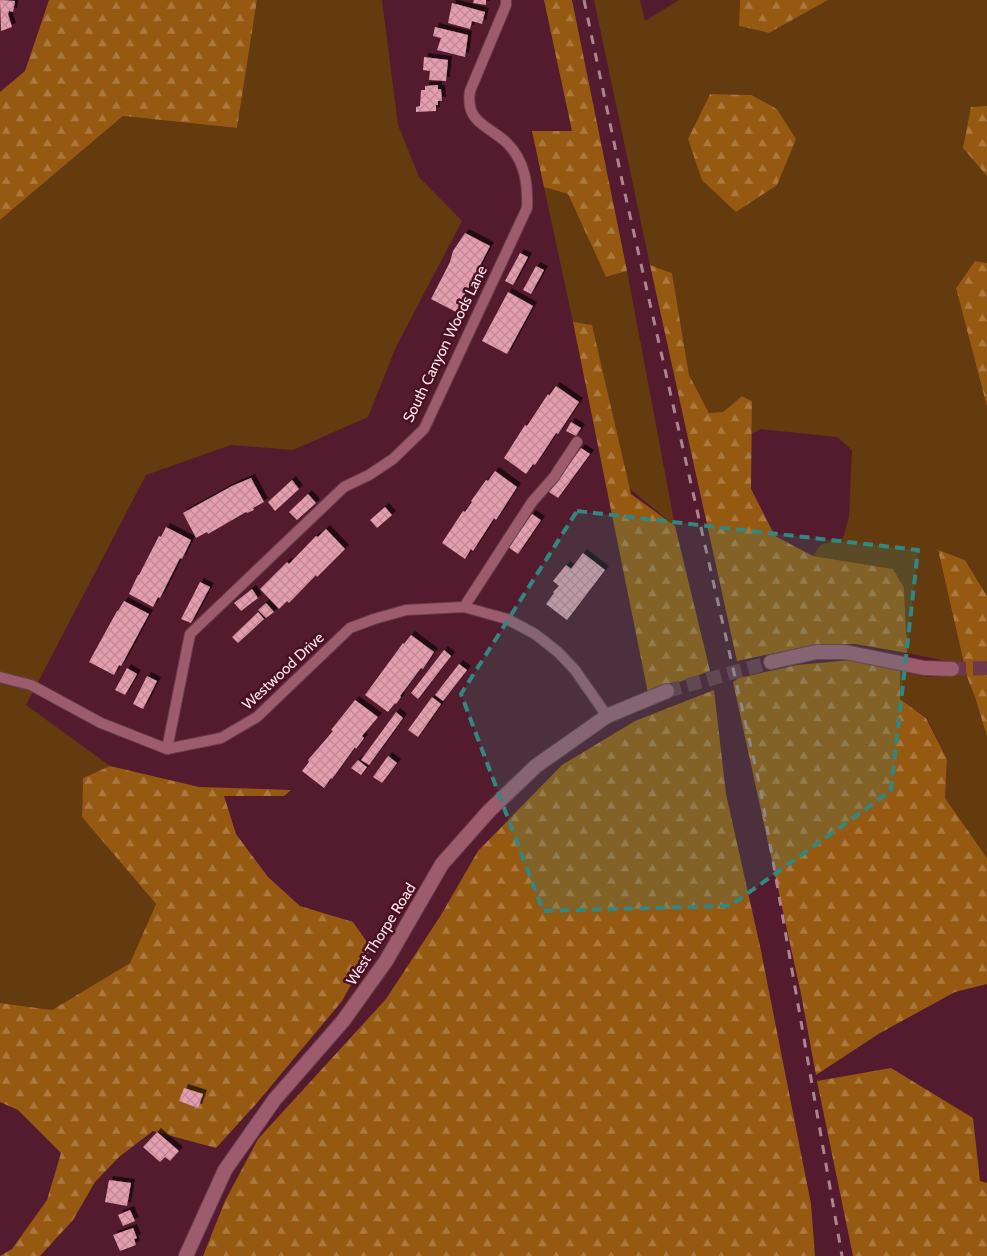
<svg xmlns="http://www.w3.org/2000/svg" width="987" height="1256" font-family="Cabin,sans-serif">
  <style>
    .grass { fill: #643b0e; fill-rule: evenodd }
    .forest { fill: url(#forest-firs) }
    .building { fill: url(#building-cross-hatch); filter: url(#shadow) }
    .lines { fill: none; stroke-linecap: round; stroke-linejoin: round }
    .tertiary-tunnel { stroke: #6d394a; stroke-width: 14; stroke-dasharray: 14 7; stroke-linecap: butt }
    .minor-casing { stroke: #6a3c4d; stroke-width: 12 }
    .tertiary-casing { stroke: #6a3c4d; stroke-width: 16 }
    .minor { stroke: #9d5c6e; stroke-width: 10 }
    .tertiary { stroke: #9d5c6e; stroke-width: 14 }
    .rail { stroke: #ac8591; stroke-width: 3; stroke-dasharray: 9 9; stroke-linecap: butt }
    .marked { fill: #338781; fill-opacity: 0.2; stroke: #338781; stroke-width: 4; stroke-dasharray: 10 6; stroke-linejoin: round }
    .labels { text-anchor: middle; stroke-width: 5; stroke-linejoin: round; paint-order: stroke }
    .street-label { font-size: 15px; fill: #fce5ea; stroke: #491024 }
  </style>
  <defs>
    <pattern id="forest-firs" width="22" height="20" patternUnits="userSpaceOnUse" patternTransform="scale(1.25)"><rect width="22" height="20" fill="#965911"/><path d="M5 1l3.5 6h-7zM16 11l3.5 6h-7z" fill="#ab793f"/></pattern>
    <pattern id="building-cross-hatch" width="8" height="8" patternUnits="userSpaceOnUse" patternTransform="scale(1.25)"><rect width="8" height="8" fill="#e49eaf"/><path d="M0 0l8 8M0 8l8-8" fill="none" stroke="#be8895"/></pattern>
    <filter id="shadow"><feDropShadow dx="4" dy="-4" stdDeviation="0" flood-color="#0009"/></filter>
  </defs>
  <rect width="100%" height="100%" fill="#541b2e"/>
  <g class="grass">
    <polygon points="257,0 382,0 398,125 419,177 462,221 396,347 368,417 293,450 231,445 146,475 26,705 110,766 83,778 82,817 156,904 130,963 52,1010 0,1003 0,220 123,116 237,128"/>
    <path d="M594 0H640L645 21 679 0H740L739 26 769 33 828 0H987V263L975 261 956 288 987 407V596L965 560 938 551 967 677 975 697 987 737V858L945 798 947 759 927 718 900 699V671L929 677 954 675 951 662 907 653 904 589 893 569 813 556 820 545 843 538 849 517 852 450 837 437 760 429 752 434V401L742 396 723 412 709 413 689 375 672 273 650 265ZM710 94 753 95 777 109 688 139Z"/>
    <polygon points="544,187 568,194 606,277 627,271 675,526 629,488 592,326 573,322"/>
  </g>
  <g class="forest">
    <polygon points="49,0 257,0 237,128 123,116 0,220 0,92 25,71"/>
    <polygon points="544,0 572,0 627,271 606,277 568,194 544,187 532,131 572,131"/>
    <polygon points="740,0 828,0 769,33 739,26"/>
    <polygon points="710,94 752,95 777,109 796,139 777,185 736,212 702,180 688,139"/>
    <polygon points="987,106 987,176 963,148 971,107"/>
    <polygon points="975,261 987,263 987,407 956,288"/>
    <polygon points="650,265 672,273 689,375 709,413 723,412 742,396 752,401 751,489 775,536 813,556 893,569 904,588 907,653 855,644 813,645 737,661"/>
    <polygon points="573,322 592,325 631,494 675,526 710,671 648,693"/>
    <polygon points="938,550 965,560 987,596 987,737 975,697 967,677"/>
    <polygon points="851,660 900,671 900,699 926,718 947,759 945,798 987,858 987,984 955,992 880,1033 816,1075 801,994 733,682 739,678 797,665"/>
    <polygon points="714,690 726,794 760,946 811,1204 815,1256 203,1256 225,1201 258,1139 386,999 441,915 478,851 562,765 635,721"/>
    <polygon points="110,766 199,787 291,790 284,796 224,796 236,834 268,877 300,906 353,922 371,948 342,1001 256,1104 216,1148 153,1131 119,1157 95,1182 73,1220 40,1256 0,1256 12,1249 47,1200 61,1153 18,1110 0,1102 0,1003 52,1010 130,963 156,904 82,817 83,778"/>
    <polygon points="891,1068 973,1118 980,1181 987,1183 987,1256 853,1256 817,1081"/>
  </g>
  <g class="building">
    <polygon points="0,0 15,1 13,12 9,11 8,14 12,27 1,31"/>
    <polygon points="474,0 486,0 486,5 473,3"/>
    <polygon points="452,3 485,12 482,24 472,21 470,29 448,23"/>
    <polygon points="435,27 468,35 465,57 437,50 441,38 433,36"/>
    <polygon points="424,57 448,60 446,81 429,80 430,71 423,70"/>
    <polygon points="438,85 438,89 441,89 442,101 438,101 438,105 436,105 436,111 416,112 416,107 420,106 421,90 425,90 425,86"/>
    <polygon points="465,233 490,246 456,312 431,299 450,262 453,251"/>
    <polygon points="520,253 528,257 513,285 505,281"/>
    <polygon points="536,266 544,270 531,294 523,290"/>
    <polygon points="508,292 533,306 507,354 482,341"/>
    <polygon points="556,386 579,402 558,434 556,433 535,465 533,464 526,474 504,458 525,425 527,426 548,394 549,396"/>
    <polygon points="571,422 581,428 576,436 566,431"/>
    <polygon points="581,448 590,454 558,498 549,492"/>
    <polygon points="495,471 517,487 496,520 494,518 473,551 471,549 465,559 442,543 463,511 465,512 472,502 471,501 486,480 488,481"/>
    <polygon points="251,478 264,502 253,508 254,510 247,513 246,512 208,534 207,532 196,538 183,513 232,486"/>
    <polygon points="292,480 299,489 275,511 268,502"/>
    <polygon points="308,494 316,503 297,520 289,512"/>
    <polygon points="385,507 392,515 377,528 370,520"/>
    <polygon points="532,514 541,520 518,554 508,547"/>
    <polygon points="166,527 191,540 182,559 180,558 160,598 158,597 153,607 129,594 138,575 139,575 159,536 161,537"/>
    <polygon points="326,529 345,549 317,577 316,575 289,603 287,601 279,609 260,589 287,562 289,564 316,536 318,537"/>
    <polygon points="583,553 605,570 567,620 546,604 554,593 553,592 559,586 553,581 566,565 571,569"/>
    <polygon points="200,582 210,587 191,623 181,619"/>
    <polygon points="252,589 258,598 241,611 234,603"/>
    <polygon points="124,601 149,614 121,666 119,665 114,675 89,662 117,611 118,611"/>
    <polygon points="266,603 274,612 266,618 258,610"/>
    <polygon points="258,612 264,619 238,643 232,637"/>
    <polygon points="411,635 434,652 423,669 421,668 400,696 401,697 396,704 395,703 388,712 365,695 403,643 404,644"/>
    <polygon points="444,650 451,656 418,699 411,693"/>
    <polygon points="459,664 467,670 443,701 435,695"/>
    <polygon points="127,668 137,674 125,695 115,690"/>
    <polygon points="147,676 157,681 143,709 133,704"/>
    <polygon points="432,697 441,704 418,737 408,730"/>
    <polygon points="355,700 378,717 362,736 364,738 356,749 355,747 332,779 331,778 324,788 302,771 309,762 308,760 333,731 331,730"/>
    <polygon points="396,712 403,718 369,765 361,760"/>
    <polygon points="388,756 397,763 382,783 373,777"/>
    <polygon points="358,760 367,767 361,775 351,768"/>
    <polygon points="184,1088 203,1094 198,1108 179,1101"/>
    <polygon points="157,1132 179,1151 170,1161 165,1157 160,1162 143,1147"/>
    <polygon points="109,1180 131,1183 127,1206 105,1202"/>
    <polygon points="130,1210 135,1221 123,1226 118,1215"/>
    <polygon points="133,1228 137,1238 134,1239 136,1245 120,1251 113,1235"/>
  </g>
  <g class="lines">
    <g class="tertiary-tunnel">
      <polyline points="952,669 987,668"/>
      <polyline points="667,691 771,662"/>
    </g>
    <g class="minor-casing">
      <g id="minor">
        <polyline points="464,607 532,502 554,477 577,442"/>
        <polyline points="0,677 31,685 101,723 167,749 221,738 257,717 350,628 374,619 406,610 464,607 507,619 535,634 558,652 575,670 607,716"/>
        <path d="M167 749 190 634 344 487 369 475 393 459 424 429 527 208C528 184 525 161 507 143 488 125 465 123 470 91L506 5V0"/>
      </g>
    </g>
    <g class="tertiary-casing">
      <g id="tertiary">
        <polyline points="771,662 816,652 845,652 924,668 952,669"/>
        <polyline points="186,1256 225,1170 275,1099 343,1021 386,961 442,864 489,811 536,766 607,716 667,691"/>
      </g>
    </g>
    <use href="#minor" class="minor"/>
    <use href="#tertiary" class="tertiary"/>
    <polyline class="rail" points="584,0 623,185 760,787 842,1256"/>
  </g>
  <path class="marked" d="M577 511 918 550 891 791 730 906 543 911 461 694Z"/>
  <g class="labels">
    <g class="street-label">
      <text transform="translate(445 344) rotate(-64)" y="5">South Canyon Woods Lane</text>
      <text transform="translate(283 671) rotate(-43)" y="5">Westwood Drive</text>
      <text transform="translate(381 934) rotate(-58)" y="5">West Thorpe Road</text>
    </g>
  </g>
</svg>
